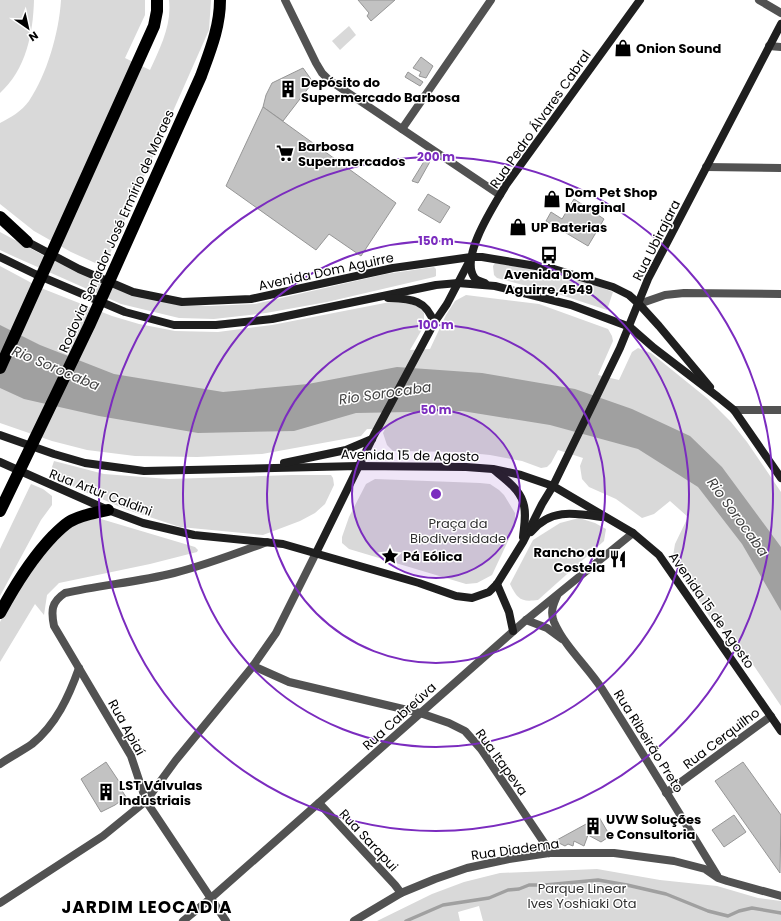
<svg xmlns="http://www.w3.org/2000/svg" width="781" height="921" font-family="Poppins,sans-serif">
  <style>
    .green { fill: #d9d9d9 }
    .water { fill: #a0a0a0 }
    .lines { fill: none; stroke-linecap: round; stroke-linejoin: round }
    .stream { stroke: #a0a0a0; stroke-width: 3.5 }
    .building { fill: #c2c2c2; stroke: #969696 }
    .minor { stroke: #525252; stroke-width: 8 }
    .secondary { stroke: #1f1f1f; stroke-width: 8 }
    .motorway { stroke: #000; stroke-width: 12 }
    .ring { fill: none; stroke: #7b2cbf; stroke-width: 2 }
    .labels { text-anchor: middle; stroke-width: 3; stroke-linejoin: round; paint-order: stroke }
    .poi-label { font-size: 13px; font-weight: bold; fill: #000; stroke: #fff; text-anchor: start }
    .street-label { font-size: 13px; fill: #000; stroke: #fff }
    .park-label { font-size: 13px; fill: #303030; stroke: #fff }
    .water-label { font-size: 14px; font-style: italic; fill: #414141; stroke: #fff }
    .district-label { font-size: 17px; font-weight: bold; letter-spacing: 1px; fill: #000; stroke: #fff }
    .centre { fill: #7b2cbf; stroke: #fff; stroke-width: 2 }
    .ring-label { font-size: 12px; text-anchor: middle; font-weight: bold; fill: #7b2cbf; stroke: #fff; stroke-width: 3; stroke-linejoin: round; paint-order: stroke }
  </style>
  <rect width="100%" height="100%" fill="#fff"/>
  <g class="green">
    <path d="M0 0H34C33 34 26 69 0 93Z"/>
    <path d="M61 0H145V15L125 58 150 70C160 48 172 25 169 0H211L209 30 104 267 71 252 34 231 0 204V123C10 118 22 111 29 101 47 74 59 33 61 0Z"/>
    <polygon points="349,26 356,35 340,50 332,41"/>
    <polygon points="0,232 39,253 73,269 177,305 210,306 255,304 386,274 434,267 436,269 436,276 434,277 327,302 266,313 214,319 179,318 121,304 15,257 0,250"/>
    <path d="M495 263C535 270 576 276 613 292L607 310 561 295 497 278 494 275 493 266Z"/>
    <polygon points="0,266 41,288 112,316 139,324 175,331 218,332 272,325 390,302 408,303 419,307 424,313 424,326 410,350 430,349 446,315 455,301 466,295 539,304 608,329 612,336 613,341 598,375 619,380 632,352 638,348 651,353 708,399 731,422 747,442 781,492 781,706 735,638 713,622 683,576 673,556 675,544 688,517 670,501 654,514 642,518 616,499 589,487 582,479 580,466 583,458 558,450 551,463 547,467 541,468 522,461 490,455 460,452 393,451 387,445 383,433 385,429 367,429 361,436 262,454 197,457 135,456 87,450 52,441 0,423"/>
    <polygon points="54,461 104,474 169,479 292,475 331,475 333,478 334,485 325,504 315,513 300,521 263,535 180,527 125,509 49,476"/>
    <polygon points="375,479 480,483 490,484 499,490 504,495 515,513 515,526 492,575 477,583 466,584 349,549 342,543 342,537 349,517 366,484"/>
    <polygon points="31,484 43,489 52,496 52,505 41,520 0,596 0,549"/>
    <path d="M579 518 595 523 606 529 604 541 538 600C521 602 518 600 510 584L533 540 560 523Z"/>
    <polygon points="93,519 101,519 195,547 198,550 197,552 150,564 59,583 47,595 44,615 35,604 0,662 0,622 16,592 42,558 65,531 74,525"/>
    <polygon points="597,869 660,880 717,886 758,898 781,901 781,921 483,921 479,906 458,912 460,921 377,921 432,894 464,882 500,873"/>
  </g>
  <polygon class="water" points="0,325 40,345 114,374 223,392 308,384 397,367 482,373 575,389 632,409 690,436 722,467 781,547 781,611 742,544 698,487 638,449 550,425 462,411 356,413 294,431 198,433 99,416 24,399 0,388"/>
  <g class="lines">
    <polyline class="stream" points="406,921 443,905 489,898 508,890 519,889 529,885 545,885 598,880 627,885 666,894 708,911 728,916 739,911 752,908 781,913"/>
  </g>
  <g class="building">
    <polygon points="358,0 395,0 371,21 367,16 369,13"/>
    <polygon points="421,57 433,66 426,78 419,76 421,72 413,68"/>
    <polygon points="303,68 313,82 283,121 263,107 266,95 272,83"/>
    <polygon points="408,72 423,82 420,86 405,77"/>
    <polygon points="263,107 396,203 361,256 329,234 316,250 226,186"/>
    <polygon points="428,155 432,158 418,183 412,181"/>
    <polygon points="428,194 450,207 440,223 418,210"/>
    <polygon points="574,199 604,219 588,246 546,221 551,212 562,219"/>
    <polygon points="517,222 523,226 519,233 513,229"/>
    <polygon points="106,762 122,786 119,786 126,797 115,805 101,812 81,779"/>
    <polygon points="743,762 781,815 780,873 715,781"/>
    <polygon points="734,815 746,832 724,847 712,830"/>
    <polygon points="599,817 610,836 601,842 588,835 584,846 574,841 573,846 568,844 565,846 555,841"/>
  </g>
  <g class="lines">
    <g class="minor">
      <polyline points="285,0 316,63 322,73 329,80 500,195"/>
      <polyline points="759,0 781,13"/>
      <polyline points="769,46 781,47"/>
      <polyline points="402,129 491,0"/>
      <polyline points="706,167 781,168"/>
      <polyline points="639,304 665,295 684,293 781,294"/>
      <polyline points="734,410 781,410"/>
      <path d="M557 596C553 605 550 612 554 622 565 647 587 666 602 689 641 750 679 813 717 875"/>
      <polyline points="526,620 547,628 562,639"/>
      <polyline points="253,666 289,682 420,713 449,723 465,731 481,749 545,844 549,853"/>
      <path d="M0 764C10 757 22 751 32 744 56 725 69 696 79 668"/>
      <polyline points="666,793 771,716"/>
      <polyline points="319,803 395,885 401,893"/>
      <polyline points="0,903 103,836 146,801 176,760 253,666 276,633 316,553"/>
      <polyline points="183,921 211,898 526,620 633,533"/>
      <path d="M226 921 146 801 131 756 54 626C51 611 51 602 65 593 101 585 138 582 174 573 206 565 237 553 267 542"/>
      <polyline points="354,921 401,893 435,879 467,868 509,859 549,853 614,853 674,861 705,869 718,878 727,881 781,896"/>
    </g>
    <g class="secondary">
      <polyline points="24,240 79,269 133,292 182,302 251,299 393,268 471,257 482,257 554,269 613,287 629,295 639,304 659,326 710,387"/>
      <polyline points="0,257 35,274 125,312 174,325 216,325 272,319 436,285 458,283 495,286 571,305 630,327 654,348 718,397 734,410 781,478"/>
      <path d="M485 283C481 281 476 281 474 277 460 256 495 204 506 185L640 0"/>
      <path d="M388 298C411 299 426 299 434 323"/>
      <polyline points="0,435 54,454 85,463 144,471 358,466 466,467 493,469 521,475 553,486 633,533 659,555 781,731"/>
      <polyline points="0,462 108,510 143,523 194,535 283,544 419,583 456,596 472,598 489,592 497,584 523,542 542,504 553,486 620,348 648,279 781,24"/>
      <polyline points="284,463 346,450 372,439"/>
      <path d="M494 470C505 479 519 489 523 502 527 513 524 526 523 537"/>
      <path d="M531 532C550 508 575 513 601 517"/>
      <polyline points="316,553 374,435 434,323 447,304 471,258"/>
      <polyline points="497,584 509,612 513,631"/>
    </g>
    <g class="motorway">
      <polyline points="0,217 27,242"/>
      <polyline points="0,368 154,26 157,11 157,0"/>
      <path d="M0 511 89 326 201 76C210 51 220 27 220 0"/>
      <path d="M0 613C15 585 31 559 53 536 58 531 63 526 69 522 80 515 95 513 108 510"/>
    </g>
  </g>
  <circle cx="436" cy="494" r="84" fill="#7b2cbf" fill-opacity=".12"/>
  <g class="ring">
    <circle cx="436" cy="494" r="84"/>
    <circle cx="436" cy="494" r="169"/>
    <circle cx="436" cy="494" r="253"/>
    <circle cx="436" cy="494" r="337"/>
  </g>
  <defs>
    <g id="shop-bare" transform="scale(1.38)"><path d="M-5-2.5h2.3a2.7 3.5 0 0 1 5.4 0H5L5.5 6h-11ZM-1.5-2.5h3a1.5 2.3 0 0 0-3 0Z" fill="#000" stroke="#fff" stroke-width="2.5" paint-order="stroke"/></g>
    <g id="building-bare" transform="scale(1.38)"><path d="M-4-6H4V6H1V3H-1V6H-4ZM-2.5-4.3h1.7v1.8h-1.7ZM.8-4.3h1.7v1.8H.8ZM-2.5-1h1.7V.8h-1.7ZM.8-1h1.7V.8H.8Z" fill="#000" stroke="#fff" stroke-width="2.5" paint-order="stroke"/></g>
    <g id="supermarket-bare" transform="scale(1.38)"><path d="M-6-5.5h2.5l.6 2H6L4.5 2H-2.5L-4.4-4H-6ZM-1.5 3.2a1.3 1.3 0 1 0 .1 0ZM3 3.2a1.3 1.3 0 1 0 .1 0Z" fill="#000" stroke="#fff" stroke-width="2.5" paint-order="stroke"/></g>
    <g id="bus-bare" transform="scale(1.38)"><path d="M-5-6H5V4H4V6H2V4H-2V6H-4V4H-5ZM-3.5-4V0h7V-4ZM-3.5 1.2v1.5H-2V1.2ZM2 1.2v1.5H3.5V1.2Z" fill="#000" stroke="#fff" stroke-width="2.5" paint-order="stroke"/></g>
    <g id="sight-bare" transform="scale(1.38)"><path d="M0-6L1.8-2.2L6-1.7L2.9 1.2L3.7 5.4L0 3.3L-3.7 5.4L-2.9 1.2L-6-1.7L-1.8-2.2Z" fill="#000" stroke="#fff" stroke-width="2.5" paint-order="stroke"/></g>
    <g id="restaurant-bare" transform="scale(1.38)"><path d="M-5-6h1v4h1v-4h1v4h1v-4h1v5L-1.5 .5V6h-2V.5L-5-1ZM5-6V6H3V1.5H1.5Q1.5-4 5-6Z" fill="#000" stroke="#fff" stroke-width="2.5" paint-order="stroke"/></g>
  </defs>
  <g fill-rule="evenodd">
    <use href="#shop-bare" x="623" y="48"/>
    <use href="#building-bare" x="288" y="89"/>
    <use href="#supermarket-bare" x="285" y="153"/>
    <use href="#shop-bare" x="552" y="199"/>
    <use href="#shop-bare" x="518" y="227"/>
    <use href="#bus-bare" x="549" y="255"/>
    <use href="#sight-bare" x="390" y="556"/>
    <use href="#restaurant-bare" x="618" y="559"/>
    <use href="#building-bare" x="106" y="792"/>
    <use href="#building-bare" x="593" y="826"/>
  </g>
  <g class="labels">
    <g class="poi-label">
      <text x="636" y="53">Onion Sound</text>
      <text x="301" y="87">Depósito do<tspan x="301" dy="15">Supermercado Barbosa</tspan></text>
      <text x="298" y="151">Barbosa<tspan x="298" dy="15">Supermercados</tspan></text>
      <text x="565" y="197">Dom Pet Shop<tspan x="565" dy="15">Marginal</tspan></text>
      <text x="531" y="232">UP Baterias</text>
      <text x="549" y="279" text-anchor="middle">Avenida Dom<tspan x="549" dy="15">Aguirre,4549</tspan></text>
      <text x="605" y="557" text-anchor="end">Rancho da<tspan x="605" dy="15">Costela</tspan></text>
      <text x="403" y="561">Pá Eólica</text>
      <text x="119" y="790">LST Válvulas<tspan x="119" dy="15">Indústriais</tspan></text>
      <text x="606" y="824">UVW Soluções<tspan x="606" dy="15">e Consultoria</tspan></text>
    </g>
    <g class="street-label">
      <text transform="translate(540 119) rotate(-55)" y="5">Rua Pedro Álvares Cabral</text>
      <text transform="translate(116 231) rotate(-66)" y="5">Rodovia Senador José Ermírio de Moraes</text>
      <text transform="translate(656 240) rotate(-63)" y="5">Rua Ubirajara</text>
      <text transform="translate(326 271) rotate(-12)" y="5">Avenida Dom Aguirre</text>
      <text transform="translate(410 455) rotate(1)" y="5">Avenida 15 de Agosto</text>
      <text transform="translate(101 492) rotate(21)" y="5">Rua Artur Caldini</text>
      <text transform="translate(712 610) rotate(55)" y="5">Avenida 15 de Agosto</text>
      <text transform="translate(399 716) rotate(-42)" y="5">Rua Cabreúva</text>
      <text transform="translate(127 727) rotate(61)" y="5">Rua Apiaí</text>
      <text transform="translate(721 738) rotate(-37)" y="5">Rua Cerquilho</text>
      <text transform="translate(649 741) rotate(58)" y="5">Rua Ribeirão Preto</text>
      <text transform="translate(502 762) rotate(54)" y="5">Rua Itapeva</text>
      <text transform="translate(369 840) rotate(47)" y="5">Rua Sarapui</text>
      <text transform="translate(515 849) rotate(-8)" y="5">Rua Diadema</text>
    </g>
    <g class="park-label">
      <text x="458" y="528">Praça da<tspan x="458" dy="15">Biodiversidade</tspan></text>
      <text x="582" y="893">Parque Linear<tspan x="582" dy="15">Ives Yoshiaki Ota</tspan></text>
    </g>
    <g class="water-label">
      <text transform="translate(56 368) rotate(23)" y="5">Rio Sorocaba</text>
      <text transform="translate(385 393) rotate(-8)" y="5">Rio Sorocaba</text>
      <text transform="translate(738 517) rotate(54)" y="5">Rio Sorocaba</text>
    </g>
    <g class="district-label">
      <text x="147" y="913">JARDIM LEOCADIA</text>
    </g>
  </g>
  <circle cx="436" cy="494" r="6" class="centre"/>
  <g class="ring-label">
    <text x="436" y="161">200 m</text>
    <text x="436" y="245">150 m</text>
    <text x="436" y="329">100 m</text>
    <text x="436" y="414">50 m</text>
  </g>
  <g transform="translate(28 28) rotate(146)" stroke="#ffffff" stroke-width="3" paint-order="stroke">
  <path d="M0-3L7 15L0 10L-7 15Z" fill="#000000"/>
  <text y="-6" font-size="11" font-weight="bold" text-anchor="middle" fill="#000000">N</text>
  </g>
</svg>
